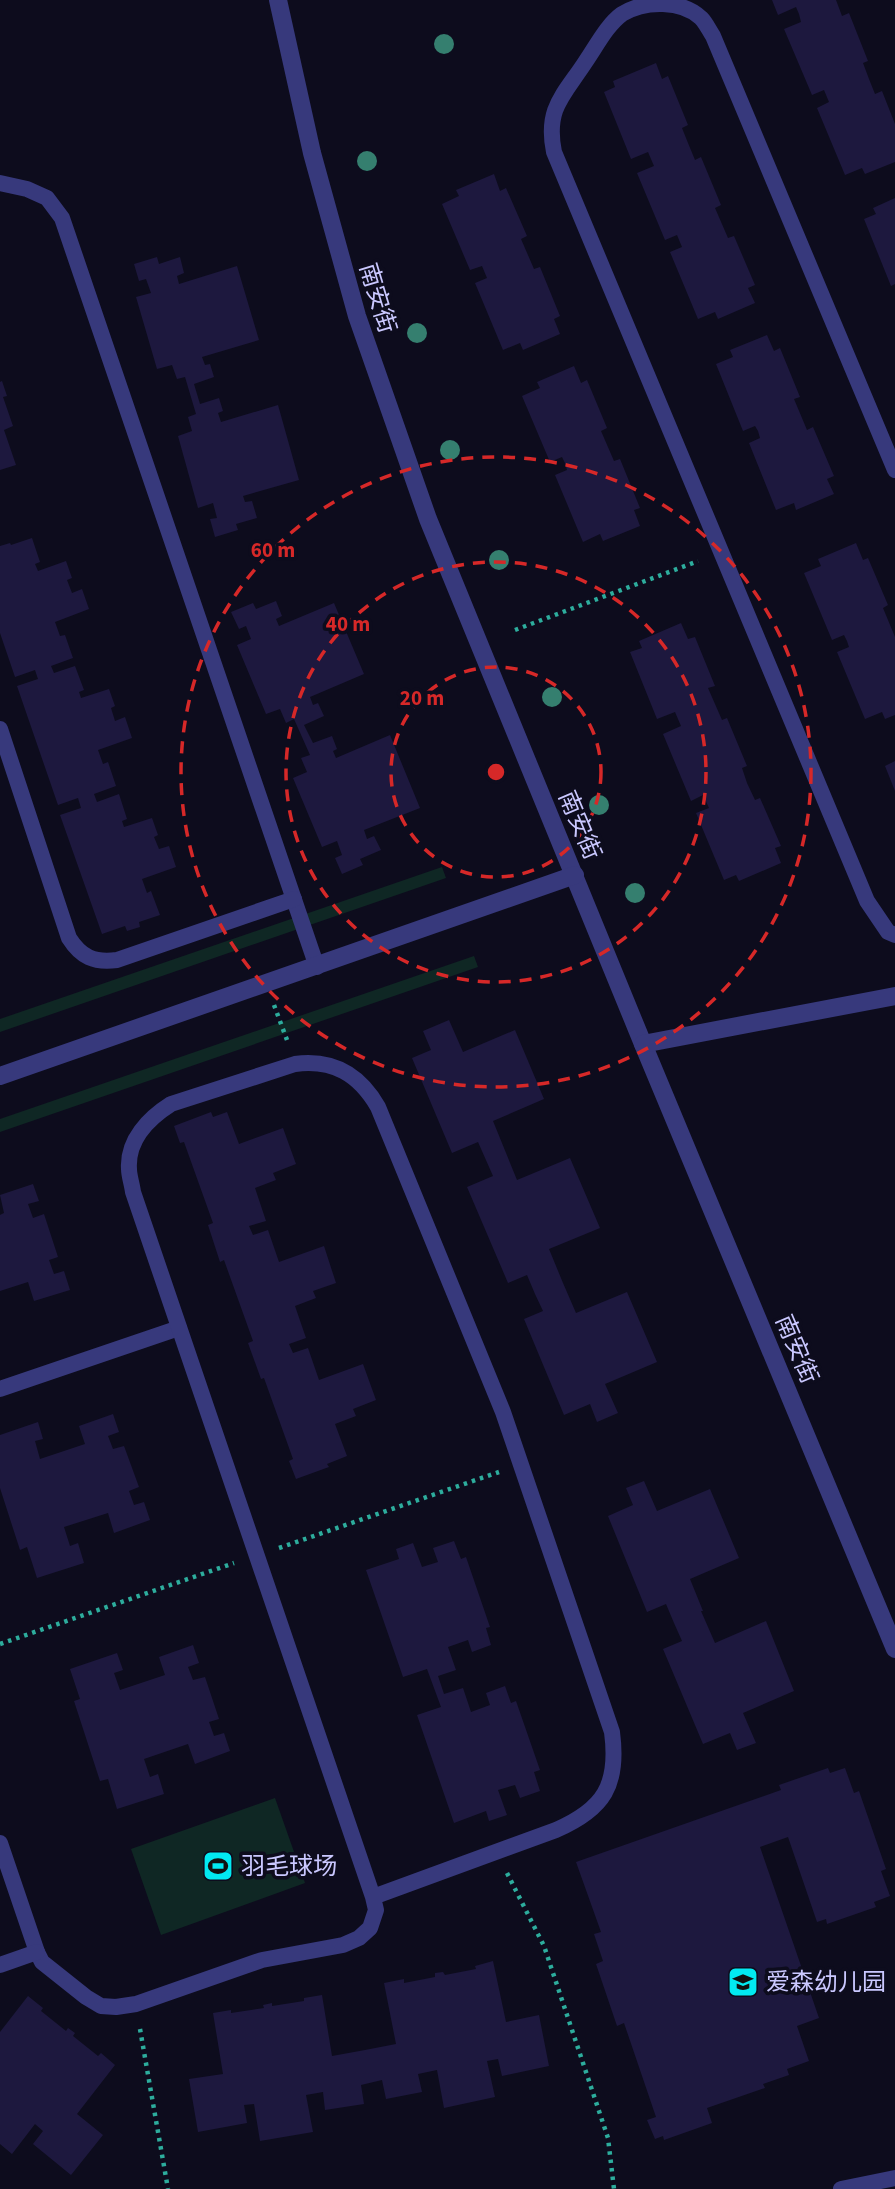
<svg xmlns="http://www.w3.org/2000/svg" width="895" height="2189" font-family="'Source Sans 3','Noto Sans SC',sans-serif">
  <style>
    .green { fill: #0f2724 }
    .building { fill: #1d183e }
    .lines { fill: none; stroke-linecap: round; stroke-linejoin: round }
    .path { stroke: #2dad9d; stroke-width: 4.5; stroke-dasharray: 3.5 5; stroke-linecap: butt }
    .lane { stroke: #37397c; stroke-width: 16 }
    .street { stroke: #37397c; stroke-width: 18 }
    .tree { fill: #357f6f }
    .ring { fill: none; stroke: #d62828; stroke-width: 3.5; stroke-dasharray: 12 9 }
    .labels { text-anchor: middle; stroke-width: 7; stroke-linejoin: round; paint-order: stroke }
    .street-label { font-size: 24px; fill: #cac8ff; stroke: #0d0c1d }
    .poi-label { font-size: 24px; fill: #cac8ff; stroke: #0d0c1d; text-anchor: start }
    .centre { fill: #d62828; stroke: #0d0c1d; stroke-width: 3.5 }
    .ring-label { font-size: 21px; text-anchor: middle; font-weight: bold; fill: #d62828; stroke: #0d0c1d; stroke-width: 7; stroke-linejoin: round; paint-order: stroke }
  </style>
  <rect width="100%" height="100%" fill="#0d0c1d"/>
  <g class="green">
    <polygon points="442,867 446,878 0,1032 0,1019"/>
    <polygon points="474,956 478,967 0,1132 0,1119"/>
    <polygon points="275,1798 305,1883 161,1935 131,1849"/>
  </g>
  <g class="building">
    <polygon points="772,0 836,0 842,16 849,13 868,61 863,63 869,79 875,94 882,91 895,124 895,162 865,174 862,168 845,175 817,108 829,102 824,90 812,95 784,29 801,22 799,14 796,7 778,15"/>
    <polygon points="656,63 662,79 668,76 688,125 682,128 688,143 695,160 701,157 721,205 715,208 728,238 734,236 755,285 748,288 755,303 718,319 715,312 698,319 670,252 682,247 677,235 665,240 637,173 654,166 648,152 631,159 604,92 615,87 613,81"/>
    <polygon points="494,174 500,191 506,188 527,236 521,239 534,269 540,267 560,316 554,319 560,334 523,350 520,343 503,350 475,283 487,278 482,266 470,270 442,204 459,196 456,190"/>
    <polygon points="895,198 895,284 891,286 864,219 876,214 873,208"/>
    <polygon points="157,257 159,264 180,257 184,273 177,276 179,284 237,266 259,340 202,357 205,365 210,364 214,377 194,384 200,404 219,398 223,411 218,413 221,422 278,405 299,480 243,496 245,502 252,501 257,518 236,524 238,530 215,537 210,519 217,518 213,503 198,508 178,436 192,431 188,417 196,414 185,377 177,379 172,365 157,369 136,297 151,293 146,279 139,281 134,264"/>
    <polygon points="767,335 774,351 780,348 800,397 794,399 807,430 813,427 834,476 827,479 834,494 796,510 794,503 776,510 749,443 760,438 758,431 755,426 743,431 716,364 733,357 730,350"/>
    <polygon points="574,366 581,383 587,380 607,428 601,431 614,461 620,459 640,508 634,510 640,526 603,541 600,534 583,542 555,475 567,470 565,463 562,457 550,462 522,396 540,388 537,382"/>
    <polygon points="2,381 7,396 3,397 13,426 4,430 16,465 0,470 0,382"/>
    <polygon points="32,538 40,562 35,564 38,571 66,561 72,578 67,580 72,593 82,589 89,609 55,622 60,636 65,635 73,658 51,666 54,673 75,666 84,690 79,692 81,698 109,689 115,706 111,708 115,721 125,717 132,738 98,750 103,764 108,762 116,786 94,794 97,802 119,794 127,819 122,821 124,827 152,818 158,835 154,837 159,849 169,846 176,867 142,879 147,893 151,891 160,915 139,922 140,927 127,931 125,926 102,934 60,815 81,808 78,798 58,805 17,686 38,679 35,670 15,677 0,633 0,546 10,543 11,545"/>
    <polygon points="856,543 863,560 868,558 888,605 883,608 895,637 895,715 885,719 882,712 865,719 837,652 849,647 847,641 844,635 832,640 804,573 821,566 818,559"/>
    <polygon points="276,601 282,616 276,619 279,626 334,603 364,674 310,697 313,705 318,703 324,716 304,725 313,743 332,736 337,749 333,751 336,758 390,735 420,808 364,830 367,839 374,836 381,850 360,859 363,865 342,874 335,858 342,855 337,841 322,847 293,778 307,772 301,758 310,755 294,719 286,723 280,709 266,714 237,645 251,639 246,626 239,629 231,612 253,603 256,609"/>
    <polygon points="681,623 688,639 695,637 715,686 708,688 722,720 727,718 747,766 742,768 747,783 755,800 760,798 781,846 775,848 781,863 739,881 736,875 724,880 696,813 709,808 703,795 691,801 663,734 681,726 675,712 657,719 630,652 642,648 639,641"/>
    <polygon points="895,761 895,791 885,766"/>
    <polygon points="449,1020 463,1052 515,1030 544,1099 493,1121 517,1180 570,1158 600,1228 549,1249 563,1283 576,1313 627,1292 657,1362 605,1384 618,1413 597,1422 590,1404 564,1415 524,1319 543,1311 535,1294 527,1275 508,1283 467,1187 493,1176 478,1142 452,1153 412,1058 431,1050 423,1031"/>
    <polygon points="211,1112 213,1117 227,1112 239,1144 283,1128 296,1164 273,1173 276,1180 255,1188 266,1221 249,1226 253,1235 268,1230 279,1262 324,1246 336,1283 313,1291 316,1298 295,1306 306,1338 289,1344 293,1353 308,1348 319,1380 363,1364 376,1400 353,1409 356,1416 335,1424 347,1456 327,1464 329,1467 296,1479 289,1461 293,1459 264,1378 261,1379 248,1343 253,1341 224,1260 220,1262 208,1225 213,1223 184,1142 180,1143 174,1126"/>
    <polygon points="33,1184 39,1201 28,1204 33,1218 44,1214 58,1257 49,1260 54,1274 64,1271 70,1290 34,1301 28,1282 0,1291 0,1215 4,1213 0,1195"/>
    <polygon points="113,1414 119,1432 108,1436 113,1449 124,1446 139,1487 129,1491 134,1505 144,1502 150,1520 114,1533 108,1513 64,1527 70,1546 78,1543 84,1563 37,1578 27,1547 20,1550 0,1488 0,1435 38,1422 43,1439 35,1441 40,1459 85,1444 79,1426"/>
    <polygon points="644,1481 657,1511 710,1489 739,1558 690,1579 703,1611 701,1611 715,1643 766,1621 794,1691 743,1713 756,1743 737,1750 730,1733 703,1744 663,1649 682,1641 674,1623 666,1604 647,1612 608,1516 633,1505 626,1488"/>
    <polygon points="454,1541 461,1559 466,1557 490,1627 486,1628 491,1645 472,1652 468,1640 448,1647 456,1670 438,1676 444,1694 463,1688 471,1712 490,1705 486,1693 505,1686 511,1703 516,1701 540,1770 534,1772 540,1791 520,1798 515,1785 498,1790 507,1815 489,1821 486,1811 454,1823 417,1715 441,1707 427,1669 403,1677 366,1570 399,1559 396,1549 413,1543 422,1567 438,1562 433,1548"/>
    <polygon points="193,1645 199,1663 188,1667 193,1680 205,1677 219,1719 209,1722 214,1736 224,1733 230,1751 195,1764 188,1744 144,1759 150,1777 158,1774 164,1794 117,1809 108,1779 100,1781 74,1701 80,1699 70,1669 117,1653 123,1670 114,1673 120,1690 165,1675 159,1657"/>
    <polygon points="828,1768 830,1773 845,1768 854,1793 859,1791 886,1869 881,1871 890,1896 874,1902 876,1907 827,1924 826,1919 817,1922 788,1837 760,1847 819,2018 797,2026 809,2061 787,2069 789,2075 763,2084 765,2088 707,2108 712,2123 664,2140 663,2136 655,2139 647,2120 656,2117 624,2023 617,2026 596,1964 603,1961 594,1934 601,1932 576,1862 781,1790 779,1785"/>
    <polygon points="493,1961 506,2022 539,2015 549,2066 502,2076 498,2059 487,2061 495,2097 444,2108 437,2070 418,2074 422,2092 386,2099 382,2080 361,2085 364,2104 325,2110 323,2092 306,2095 313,2132 260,2141 254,2104 244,2105 247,2123 198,2132 189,2079 223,2074 213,2013 231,2010 231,2013 264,2008 263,2005 272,2003 272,2006 304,2001 304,1998 322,1995 332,2056 365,2050 396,2044 384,1983 404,1979 404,1983 435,1977 435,1973 443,1972 445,1975 476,1969 475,1966"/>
    <polygon points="28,1996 43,2008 41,2011 66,2031 68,2028 75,2033 73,2036 98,2056 101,2053 115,2065 77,2114 103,2135 71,2175 33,2144 43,2131 35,2124 12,2154 0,2144 0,2032"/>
  </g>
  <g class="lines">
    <g class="path">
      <polyline points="515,630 698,561"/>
      <polyline points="274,1005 287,1040"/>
      <polyline points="279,1548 499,1472"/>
      <polyline points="0,1644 234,1563"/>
      <polyline points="507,1873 544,1946 608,2138 614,2189"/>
      <polyline points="140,2029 168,2189"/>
    </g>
    <g class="lane">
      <polyline points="0,183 27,189 47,198 62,218 317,967"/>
      <path d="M895 470 713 36C709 30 706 23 701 18 682 0 645 0 622 14 607 25 597 45 586 61 564 95 545 108 554 152L867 901 888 932 895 935"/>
      <path d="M0 729 69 938C81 957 94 963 117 960L294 899"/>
      <polyline points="0,1389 179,1328"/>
      <path d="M0 1843 37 1952 42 1962 86 1997 101 2006 116 2007 136 2004 262 1960 343 1945 359 1938 370 1928 376 1910 373 1897 133 1192C132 1184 129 1176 129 1169 127 1140 149 1118 171 1104L295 1064C333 1059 359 1074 378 1107L503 1412 612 1732C619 1785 604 1809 556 1830L373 1897"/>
      <polyline points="0,1965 37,1952"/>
      <polyline points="841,2189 895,2178"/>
    </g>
    <g class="street">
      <polyline points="278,0 312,153 357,316 428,519 643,1044 895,1649"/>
      <polyline points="643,1044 895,996"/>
      <polyline points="0,1076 575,875"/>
    </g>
  </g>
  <g class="tree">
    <circle cx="444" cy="44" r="10"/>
    <circle cx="367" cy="161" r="10"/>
    <circle cx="417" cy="333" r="10"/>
    <circle cx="450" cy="450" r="10"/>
    <circle cx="499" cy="560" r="10"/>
    <circle cx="552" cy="697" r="10"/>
    <circle cx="599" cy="805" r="10"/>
    <circle cx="635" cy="893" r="10"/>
  </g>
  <g class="ring">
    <circle cx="496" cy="772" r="105"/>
    <circle cx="496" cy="772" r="210"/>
    <circle cx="496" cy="772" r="315"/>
  </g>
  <defs>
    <g id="stadium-square" transform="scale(1.575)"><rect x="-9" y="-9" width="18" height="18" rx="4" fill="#02e9f1" stroke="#0d0c1d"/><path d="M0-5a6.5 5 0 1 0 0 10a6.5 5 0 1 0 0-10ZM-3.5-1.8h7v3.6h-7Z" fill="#111"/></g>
    <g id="school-square" transform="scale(1.575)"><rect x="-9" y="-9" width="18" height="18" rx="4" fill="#02e9f1" stroke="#0d0c1d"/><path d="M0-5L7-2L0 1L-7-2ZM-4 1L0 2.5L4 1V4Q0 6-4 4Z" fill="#111"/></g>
  </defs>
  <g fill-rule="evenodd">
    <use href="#stadium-square" x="218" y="1866"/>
    <use href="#school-square" x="743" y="1982"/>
  </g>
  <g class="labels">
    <g class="street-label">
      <text transform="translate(378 298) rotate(73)" y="8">南安街</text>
      <text transform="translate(580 825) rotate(67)" y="8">南安街</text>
      <text transform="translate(797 1349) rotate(67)" y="8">南安街</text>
    </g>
    <g class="poi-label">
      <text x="241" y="1874">羽毛球场</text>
      <text x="766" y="1990">爱森幼儿园</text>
    </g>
  </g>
  <circle cx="496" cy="772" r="10" class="centre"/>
  <g class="ring-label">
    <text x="273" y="557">60 m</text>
    <text x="348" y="631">40 m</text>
    <text x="422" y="705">20 m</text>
  </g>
</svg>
